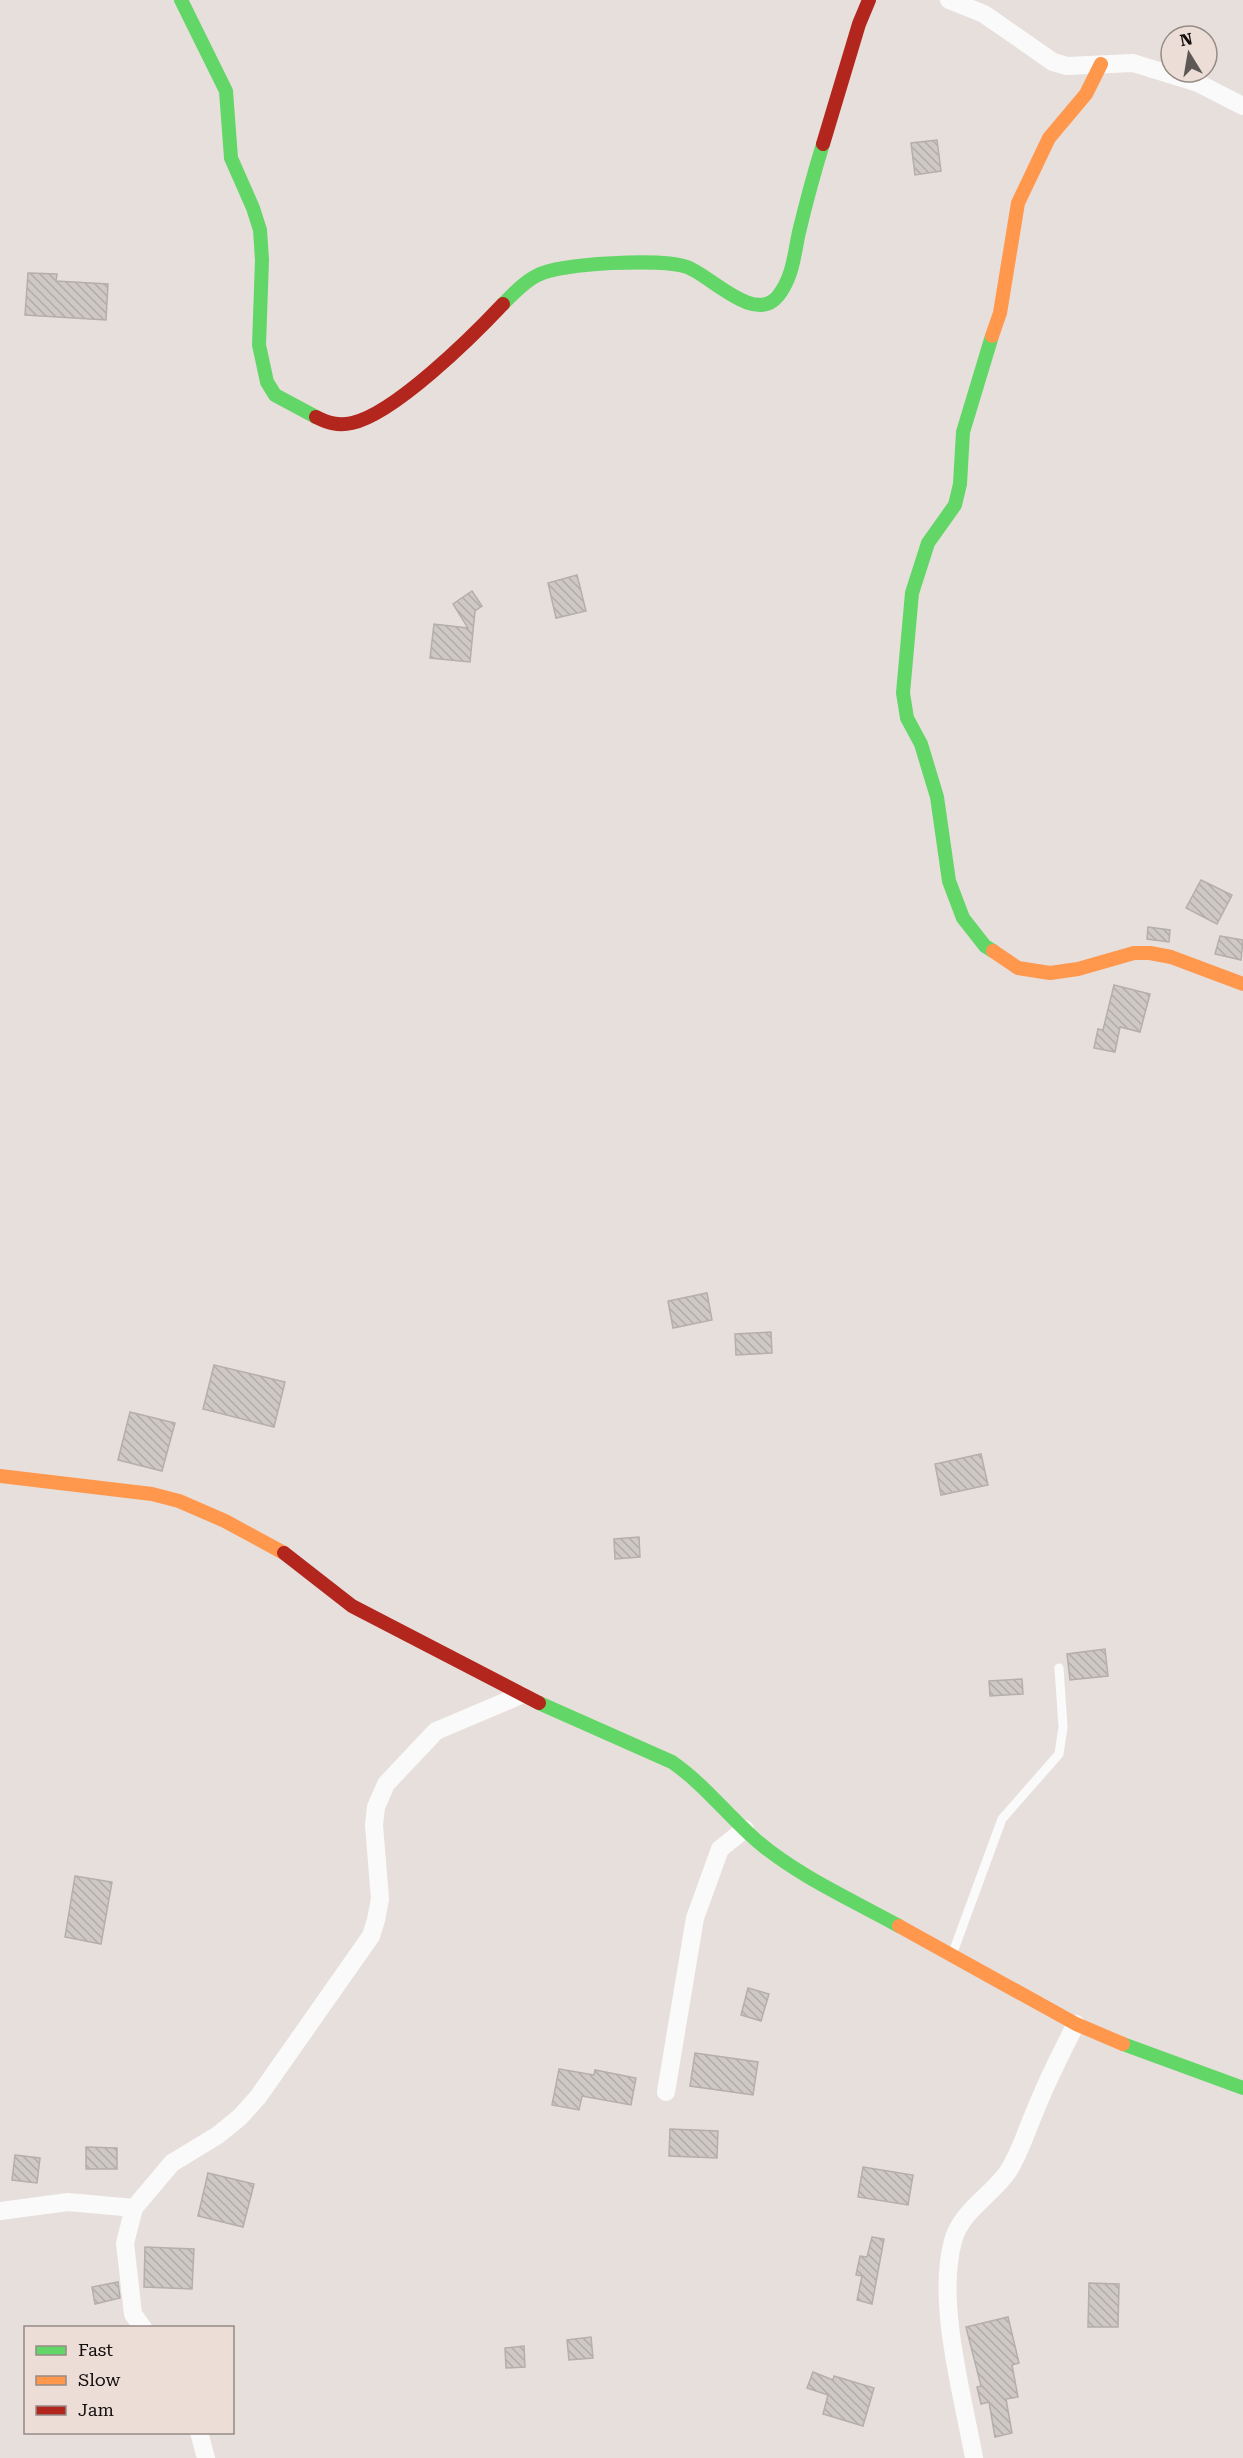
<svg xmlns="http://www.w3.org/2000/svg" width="1243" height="2458" font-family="'Roboto Serif',serif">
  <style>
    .building { fill: url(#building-back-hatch); stroke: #b4afac; stroke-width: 1.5 }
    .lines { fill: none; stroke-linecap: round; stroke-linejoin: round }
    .lane { stroke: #fbfafa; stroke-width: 9 }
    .street { stroke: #fbfafa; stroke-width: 18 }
    .fast { stroke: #63d668; stroke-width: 14 }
    .slow { stroke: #ff974d; stroke-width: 14 }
    .jam { stroke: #b3261e; stroke-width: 14 }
  </style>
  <defs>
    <pattern id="building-back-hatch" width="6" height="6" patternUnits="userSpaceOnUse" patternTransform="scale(1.5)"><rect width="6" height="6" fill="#cfc9c6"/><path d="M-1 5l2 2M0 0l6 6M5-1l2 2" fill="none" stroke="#b1aba9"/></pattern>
  </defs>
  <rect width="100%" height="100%" fill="#e7dfdc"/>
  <g class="building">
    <polygon points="937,140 941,171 915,175 911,143"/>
    <polygon points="28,273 57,274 56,281 108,284 106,320 25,315"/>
    <polygon points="577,575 586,611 556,618 548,583"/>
    <polygon points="472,591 482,606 475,611 470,662 430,658 434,624 468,628 453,604"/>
    <polygon points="1201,880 1232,895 1217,924 1186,908"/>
    <polygon points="1148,927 1170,930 1169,942 1147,939"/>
    <polygon points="1220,936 1243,940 1241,960 1215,954"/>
    <polygon points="1114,985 1150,994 1140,1032 1120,1027 1115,1052 1094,1048 1098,1029 1103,1030"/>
    <polygon points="707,1293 712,1320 673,1328 668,1301"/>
    <polygon points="771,1332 772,1353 736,1355 735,1334"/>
    <polygon points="214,1365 285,1382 274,1427 203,1409"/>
    <polygon points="130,1412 175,1423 162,1471 118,1460"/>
    <polygon points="981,1454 988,1485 941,1495 935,1464"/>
    <polygon points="639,1537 640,1557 615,1559 614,1539"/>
    <polygon points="1105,1649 1108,1676 1070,1680 1067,1654"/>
    <polygon points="1022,1679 1023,1694 990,1696 989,1681"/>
    <polygon points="75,1876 112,1882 101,1944 65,1937"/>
    <polygon points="748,1988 769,1994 761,2021 741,2015"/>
    <polygon points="695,2053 758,2062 753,2095 690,2086"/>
    <polygon points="559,2069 594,2075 595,2070 636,2078 631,2105 582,2096 579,2110 552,2105"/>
    <polygon points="670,2129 718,2131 717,2158 669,2156"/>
    <polygon points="86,2147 117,2148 117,2169 86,2169"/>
    <polygon points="15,2155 40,2158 37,2183 12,2180"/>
    <polygon points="863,2167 913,2175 908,2205 858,2197"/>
    <polygon points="208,2173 254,2184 243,2227 198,2216"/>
    <polygon points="872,2237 884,2239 872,2304 857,2300 862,2276 856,2275 860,2256 867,2257"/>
    <polygon points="145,2247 194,2249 192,2289 144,2287"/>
    <polygon points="118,2282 120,2298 95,2304 92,2287"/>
    <polygon points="1089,2283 1119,2284 1118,2327 1088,2327"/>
    <polygon points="1008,2317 1019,2363 1012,2365 1018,2397 1006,2399 1012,2433 995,2437 989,2402 981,2404 977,2387 981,2386 966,2327"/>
    <polygon points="591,2337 593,2358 569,2360 567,2340"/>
    <polygon points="524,2346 525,2367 506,2368 505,2348"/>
    <polygon points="813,2372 833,2380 834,2376 874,2388 863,2426 823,2414 828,2395 807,2388"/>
  </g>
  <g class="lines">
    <polyline class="lane" points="952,1955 1002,1819 1059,1754 1063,1727 1059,1668"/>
    <g class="street">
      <polyline points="949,0 984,14 1053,62 1067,66 1133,63 1198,83 1243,106"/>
      <polyline points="666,2092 695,1918 720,1849 745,1829"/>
      <polyline points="0,2211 68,2202 134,2208"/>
      <polyline points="143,2328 133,2314 125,2243 134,2208 172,2163 218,2135 240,2117 258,2097 371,1936 376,1920 380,1899 374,1825 376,1807 386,1784 436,1731 521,1695"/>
      <polyline points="199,2432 206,2458"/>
      <path d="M974 2458C963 2396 936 2302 953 2241 961 2210 993 2195 1009 2170 1020 2152 1027 2130 1035 2111 1047 2081 1061 2053 1076 2024"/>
    </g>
    <g class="fast">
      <polyline points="181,0 226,91 231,158 253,208 260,230 262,260 259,345 267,382 275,395 316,417"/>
      <path d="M503 304C514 293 525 281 538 275 561 263 662 258 687 267 710 275 755 325 778 296 793 277 794 255 799 232 806 203 814 173 823 144"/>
      <polyline points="992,336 963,432 960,484 955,505 928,543 912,593 903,693 907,718 921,744 937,797 949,881 963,918 985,946 993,951"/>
      <path d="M539 1703 672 1762C704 1784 727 1815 757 1841 798 1876 852 1900 899 1926"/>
      <polyline points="1123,2044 1243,2088"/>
    </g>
    <g class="slow">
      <polyline points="992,336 1000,313 1018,203 1049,138 1086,94 1101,64"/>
      <polyline points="993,951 1018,968 1050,973 1078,969 1134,953 1150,953 1171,957 1243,984"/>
      <polyline points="0,1476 152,1494 179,1501 225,1521 284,1553"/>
      <polyline points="899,1926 1076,2024 1123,2044"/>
    </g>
    <g class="jam">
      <polyline points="823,144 859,24 869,0"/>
      <path d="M316 417C328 423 338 426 352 423 394 414 472 337 503 304"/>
      <polyline points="284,1553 352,1606 539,1703"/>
    </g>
  </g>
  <rect x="24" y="2326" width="210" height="108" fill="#ecddd7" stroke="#968b86" stroke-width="1.5"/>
  <rect x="36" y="2346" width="30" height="9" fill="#63d668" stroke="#968b86" stroke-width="1.5"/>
  <text x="78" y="2356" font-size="18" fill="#140f0d">Fast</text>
  <rect x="36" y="2376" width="30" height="9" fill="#ff974d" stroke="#968b86" stroke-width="1.5"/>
  <text x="78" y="2386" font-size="18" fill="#140f0d">Slow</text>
  <rect x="36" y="2406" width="30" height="9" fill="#b3261e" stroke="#968b86" stroke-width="1.5"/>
  <text x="78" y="2416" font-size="18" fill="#140f0d">Jam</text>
  <g transform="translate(1189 54) rotate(349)"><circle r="28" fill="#ecddd7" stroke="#968b86" stroke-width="1.5"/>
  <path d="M0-4.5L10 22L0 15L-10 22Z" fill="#5e5855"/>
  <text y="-9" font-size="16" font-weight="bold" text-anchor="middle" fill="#140f0d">N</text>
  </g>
</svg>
